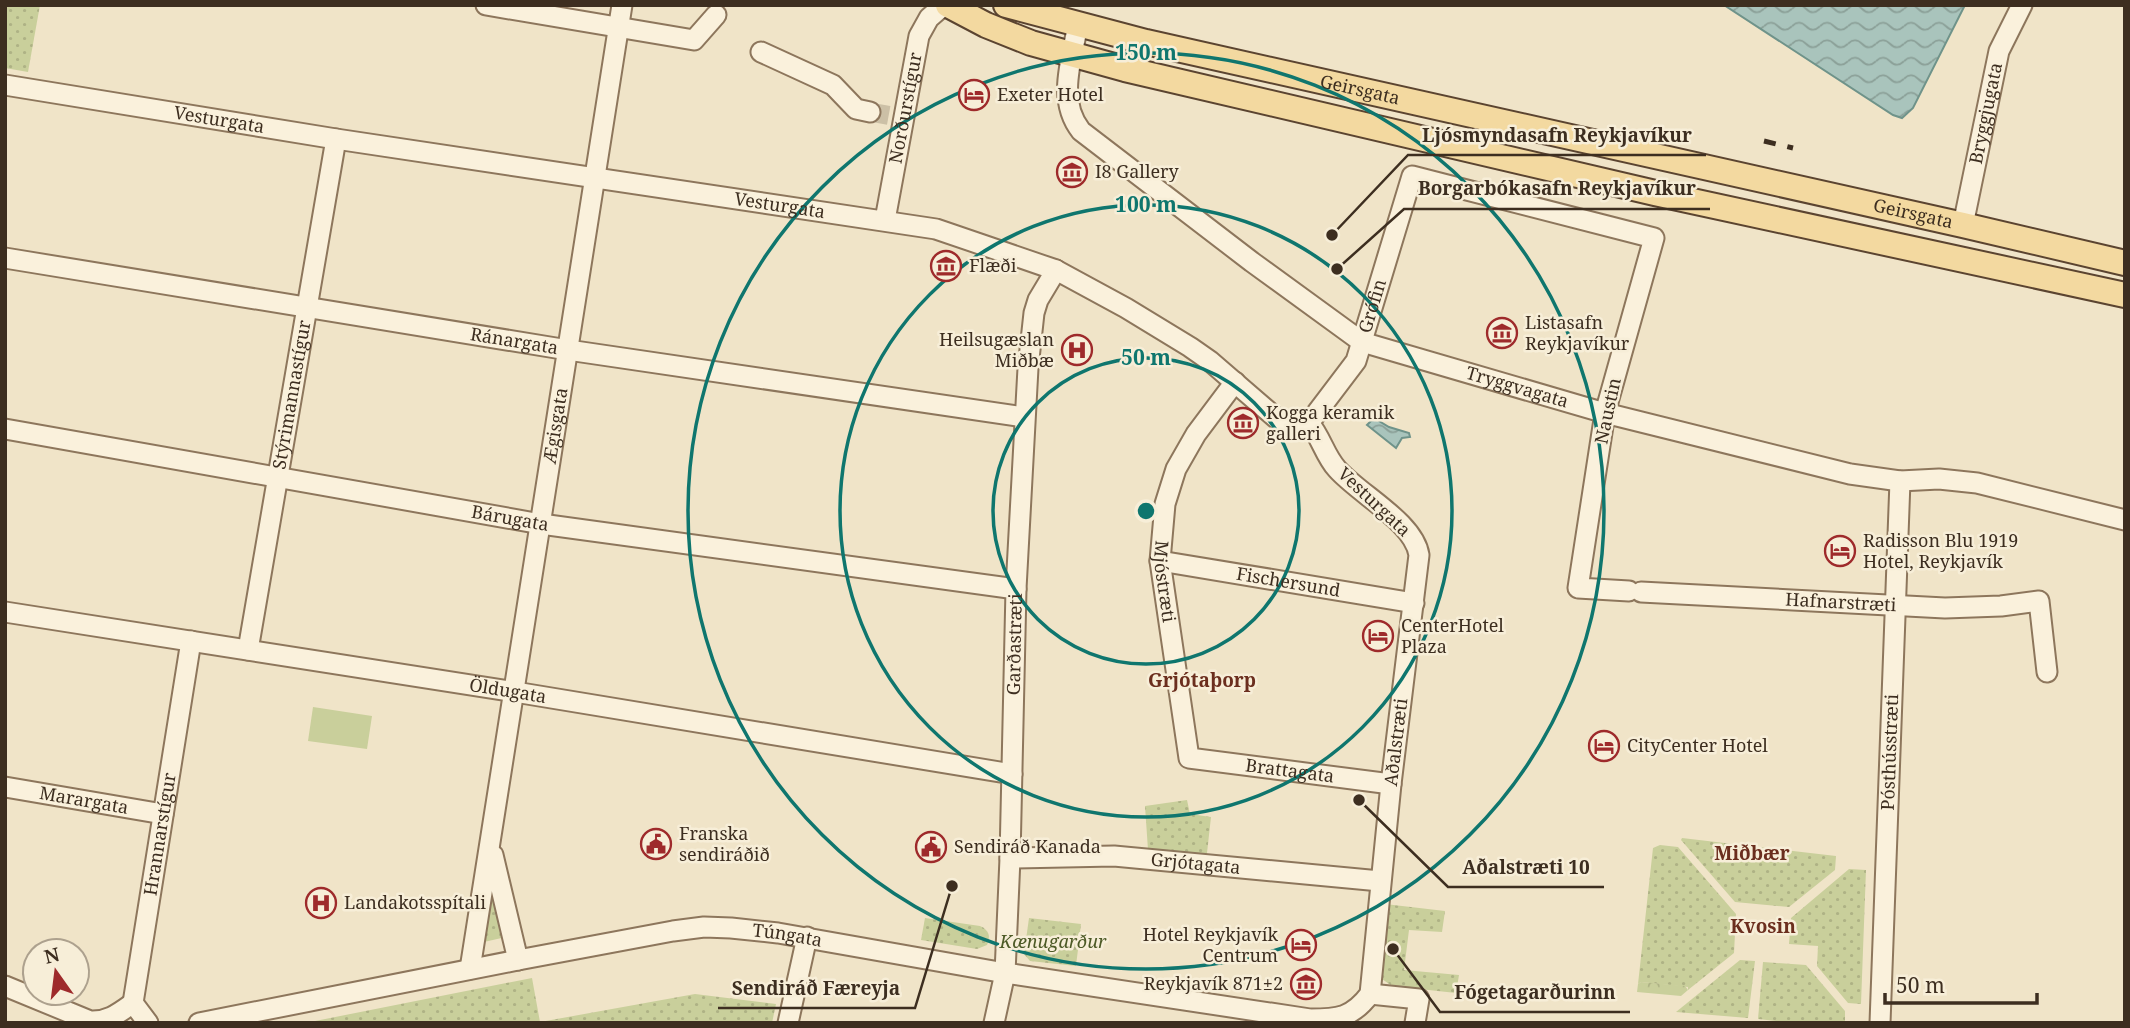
<svg xmlns="http://www.w3.org/2000/svg" width="2130" height="1028" font-family="'Noto Serif',serif">
  <style>
    .grass { fill: url(#grass-dots) }
    .forest { fill: url(#forest-crowns) }
    .garden { fill: #c9cf9b }
    .water { fill: url(#water-waves); stroke: #6f938a; stroke-width: 2 }
    .lines { fill: none; stroke-linecap: round; stroke-linejoin: round }
    .minor-tunnel { stroke: #ccc0a6; stroke-width: 19; stroke-dasharray: 19 10; stroke-linecap: butt }
    .minor-casing { stroke: #8d765c; stroke-width: 23 }
    .major-casing { stroke: #5b4430; stroke-width: 28 }
    .minor { stroke: #faf1dc; stroke-width: 19 }
    .major { stroke: #f3d9a0; stroke-width: 24 }
    .rail { stroke: #3d2e20; stroke-width: 5; stroke-dasharray: 12 12; stroke-linecap: butt }
    .ring { fill: none; stroke: #0f766e; stroke-width: 3.5 }
    .labels { text-anchor: middle; stroke-width: 5; stroke-linejoin: round; paint-order: stroke }
    .street-label { font-size: 18px; fill: #3d2e20; stroke: #f7eed8 }
    .poi-label { font-size: 18px; fill: #3d2e20; stroke: #f7eed8; text-anchor: start }
    .park-label { font-size: 18px; font-style: italic; fill: #4d5a26; stroke: #f7eed8 }
    .neighbourhood-label { font-size: 19px; font-weight: bold; fill: #6b2e1e; stroke: #f7eed8 }
    .centre { fill: #0f766e; stroke: #f7eed8; stroke-width: 3.5 }
    .ring-label { font-size: 21px; text-anchor: middle; font-weight: bold; fill: #0f766e; stroke: #f7eed8; stroke-width: 5; stroke-linejoin: round; paint-order: stroke }
    .leader { fill: none; stroke: #3d2e20; stroke-width: 2.5 }
    .callout-dot { fill: #3d2e20; stroke: #f7eed8; stroke-width: 2.5 }
    .callout-label { font-size: 19px; text-anchor: middle; font-weight: bold; fill: #3d2e20; stroke: #f7eed8; stroke-width: 5; stroke-linejoin: round; paint-order: stroke }
  </style>
  <defs>
    <pattern id="grass-dots" width="8" height="8" patternUnits="userSpaceOnUse" patternTransform="scale(1.75)"><rect width="8" height="8" fill="#c9cf9b"/><path d="M2 2h.1M6 6h.1" fill="none" stroke="#aeb285" stroke-width="1.8" stroke-linecap="round"/></pattern>
    <pattern id="forest-crowns" width="20" height="18" patternUnits="userSpaceOnUse" patternTransform="scale(1.75)"><rect width="20" height="18" fill="#c9cf9b"/><path d="M2 6a3 3 0 1 1 6 0M12 15a3 3 0 1 1 6 0" fill="none" stroke="#aeb285"/></pattern>
    <pattern id="water-waves" width="16" height="10" patternUnits="userSpaceOnUse" patternTransform="scale(1.75)"><rect width="16" height="10" fill="#a9c4bc"/><path d="M0 5q4-4 8 0t8 0" fill="none" stroke="#8ba098"/></pattern>
  </defs>
  <rect width="100%" height="100%" fill="#f0e4c8"/>
  <g class="grass">
    <polygon points="5,5 40,5 28,72 5,68"/>
    <polygon points="1187,800 1190,814 1211,817 1206,862 1148,850 1145,806"/>
    <polygon points="1682,838 1836,856 1835,870 1789,907 1735,902 1681,840"/>
    <polygon points="1660,845 1678,847 1736,914 1734,953 1688,990 1688,987 1641,982 1638,984 1653,848"/>
    <polygon points="1849,869 1866,870 1861,1004 1848,1003 1817,966 1818,946 1789,944 1791,918"/>
    <polygon points="495,896 506,937 484,942 491,899"/>
    <polygon points="1385,904 1445,911 1442,932 1409,930 1404,970 1459,975 1456,993 1392,986 1382,979 1379,973"/>
    <path d="M925 918 980 926C989 930 991 936 987 945L977 949 921 940Z"/>
    <polygon points="1029,918 1081,924 1076,966 1030,961 1024,954"/>
    <polygon points="1740,960 1755,961 1748,1018 1676,1012"/>
    <polygon points="1763,962 1806,965 1845,1011 1845,1023 1795,1023 1758,1019"/>
    <polygon points="532,978 540,1022 695,994 776,1004 772,1023 305,1023"/>
  </g>
  <polygon class="forest" points="1641,982 1685,986 1688,990 1681,996 1637,992 1638,984"/>
  <polygon class="garden" points="313,707 372,716 367,749 308,741"/>
  <g class="water">
    <polygon points="1724,5 1965,5 1913,108 1902,118 1893,115"/>
    <polygon points="1374,418 1389,427 1409,433 1410,437 1402,438 1396,448 1367,425"/>
  </g>
  <g class="lines">
    <polyline class="minor-tunnel" points="870,112 892,116"/>
    <g class="minor-casing">
      <g id="minor">
        <polyline points="486,5 694,40 716,15"/>
        <path id="s1" d="M1078 25C1071 61 1057 101 1081 131L1252 262 1362 342 1605 413 1850 474 1900 481 1939 479 1977 483 2125 520"/>
        <polyline points="761,52 833,85 856,109 870,112"/>
        <path id="s2" d="M5 85 336 139 936 229 1056 270 1126 308 1190 347 1210 361 1283 424 1296 428 1309 423 1356 361 1412 176 1654 238 1605 413 1578 588 1629 591"/>
        <path id="s3" d="M885 220 919 36 929 18 944 5"/>
        <path id="s4" d="M1963 225 1999 51 2022 5"/>
        <path id="s5" d="M5 258 568 350 1024 417"/>
        <path id="s6" d="M1235 382 1196 434 1176 469 1165 504 1160 561 1189 758 1391 784"/>
        <path id="s7" d="M5 429 541 524 1016 589"/>
        <path id="s8" d="M1160 561 1414 603"/>
        <path id="s9" d="M1641 592 1945 608 2001 606 2039 601 2047 672"/>
        <path id="s10" d="M5 612 515 692 1012 774"/>
        <path id="s11" d="M248 650 336 139"/>
        <path id="s12" d="M5 787 163 814"/>
        <polyline points="493,855 518,960"/>
        <path id="s13" d="M1010 858 1114 856 1380 881"/>
        <path id="s14" d="M470 969 622 5"/>
        <path d="M5 986 90 1021C108 1022 119 1013 133 1003"/>
        <polyline points="1370,994 1419,999 1415,1023"/>
        <path id="s15" d="M148 1023 133 1003 191 641"/>
        <path id="s16" d="M199 1023 518 960 673 931 704 927 731 928 778 933 1005 973 1310 1019C1338 1019 1352 1018 1370 994L1391 784 1419 555C1414 522 1360 495 1337 469 1325 456 1321 437 1309 423"/>
        <polyline points="788,1023 807,937"/>
        <path id="s17" d="M994 1023 1005 973 1010 858 1016 589 1028 368 1034 313 1038 300 1056 270"/>
        <path id="s18" d="M1880 1023 1900 481"/>
      </g>
    </g>
    <g class="major-casing">
      <g id="major">
        <polyline points="948,5 986,25 1031,43 1125,69 1655,193 2125,295"/>
        <path id="s19" d="M1006 5 1146 42 1963 225 2125 263"/>
      </g>
    </g>
    <use href="#minor" class="minor"/>
    <use href="#major" class="major"/>
    <polyline class="rail" points="1764,141 1793,148"/>
  </g>
  <g class="ring">
    <circle cx="1146" cy="511" r="153"/>
    <circle cx="1146" cy="511" r="306"/>
    <circle cx="1146" cy="511" r="458"/>
  </g>
  <defs>
    <g id="hotel-ring" transform="scale(1.575)"><circle r="9.5" fill="#f7eed8" stroke="#9e2a2b" stroke-width="1.5"/><path d="M-6-4.5h1.5V1H6V5H4.5V3h-9V5H-6ZM-4 0a1.8 1.8 0 1 1 3.6 0ZM.5 0V-2.5h3Q6-2.5 6 0Z" fill="#9e2a2b"/></g>
    <g id="museum-ring" transform="scale(1.575)"><circle r="9.5" fill="#f7eed8" stroke="#9e2a2b" stroke-width="1.5"/><path d="M0-6L6-3V-2H-6V-3ZM-5-1h2V3h-2ZM-1-1h2V3h-2ZM3-1h2V3H3ZM-6 4H6V6H-6Z" fill="#9e2a2b"/></g>
    <g id="hospital-ring" transform="scale(1.575)"><circle r="9.5" fill="#f7eed8" stroke="#9e2a2b" stroke-width="1.5"/><path d="M-5-5h3v3.5h4V-5h3V5h-3V1.5h-4V5h-3Z" fill="#9e2a2b"/></g>
    <g id="civic-ring" transform="scale(1.575)"><circle r="9.5" fill="#f7eed8" stroke="#9e2a2b" stroke-width="1.5"/><path d="M-.6-6.5H3V-4.5H.6V-3L4-1V1h2V6H-6V1h2V-1L-.6-3ZM-1.2 2.5V6h2.4V2.5Z" fill="#9e2a2b"/></g>
  </defs>
  <g fill-rule="evenodd">
    <use href="#hotel-ring" x="974" y="95"/>
    <use href="#museum-ring" x="1072" y="172"/>
    <use href="#museum-ring" x="946" y="266"/>
    <use href="#museum-ring" x="1502" y="333"/>
    <use href="#hospital-ring" x="1077" y="350"/>
    <use href="#museum-ring" x="1243" y="423"/>
    <use href="#hotel-ring" x="1840" y="551"/>
    <use href="#hotel-ring" x="1378" y="636"/>
    <use href="#hotel-ring" x="1604" y="746"/>
    <use href="#civic-ring" x="656" y="844"/>
    <use href="#civic-ring" x="931" y="847"/>
    <use href="#hospital-ring" x="321" y="903"/>
    <use href="#hotel-ring" x="1301" y="945"/>
    <use href="#museum-ring" x="1306" y="984"/>
  </g>
  <g class="labels">
    <g class="street-label">
      <text dy="6" stroke="none"><textPath href="#s19" startOffset="364">Geirsgata</textPath></text>
      <text dy="6" stroke="none"><textPath href="#s3" startOffset="114">Norðurstígur</textPath></text>
      <text dy="6" stroke="none"><textPath href="#s4" startOffset="114">Bryggjugata</textPath></text>
      <text dy="6" stroke="none"><textPath href="#s2" startOffset="217">Vesturgata</textPath></text>
      <text dy="6" stroke="none"><textPath href="#s2" startOffset="784">Vesturgata</textPath></text>
      <text dy="6" stroke="none"><textPath href="#s19" startOffset="931">Geirsgata</textPath></text>
      <text dy="6" stroke="none"><textPath href="#s2" startOffset="1507">Grófin</textPath></text>
      <text dy="6" stroke="none"><textPath href="#s5" startOffset="516">Ránargata</textPath></text>
      <text dy="6" stroke="none"><textPath href="#s1" startOffset="623">Tryggvagata</textPath></text>
      <text dy="6" stroke="none"><textPath href="#s11" startOffset="259">Stýrimannastígur</textPath></text>
      <text transform="translate(1608 411) rotate(-78)" y="6">Naustin</text>
      <text dy="6" stroke="none"><textPath href="#s14" startOffset="550">Ægisgata</textPath></text>
      <text transform="translate(1374 502) rotate(43)" y="6">Vesturgata</text>
      <text dy="6" stroke="none"><textPath href="#s7" startOffset="513">Bárugata</textPath></text>
      <text dy="6" stroke="none"><textPath href="#s6" startOffset="220">Mjóstræti</textPath></text>
      <text dy="6" stroke="none"><textPath href="#s8" startOffset="130">Fischersund</textPath></text>
      <text dy="6" stroke="none"><textPath href="#s9" startOffset="200">Hafnarstræti</textPath></text>
      <text dy="6" stroke="none"><textPath href="#s17" startOffset="380">Garðastræti</textPath></text>
      <text dy="6" stroke="none"><textPath href="#s10" startOffset="509">Öldugata</textPath></text>
      <text dy="6" stroke="none"><textPath href="#s16" startOffset="1449">Aðalstræti</textPath></text>
      <text dy="6" stroke="none"><textPath href="#s18" startOffset="271">Pósthússtræti</textPath></text>
      <text dy="6" stroke="none"><textPath href="#s6" startOffset="500">Brattagata</textPath></text>
      <text dy="6" stroke="none"><textPath href="#s12" startOffset="80">Marargata</textPath></text>
      <text dy="6" stroke="none"><textPath href="#s15" startOffset="196">Hrannarstígur</textPath></text>
      <text dy="6" stroke="none"><textPath href="#s13" startOffset="186">Grjótagata</textPath></text>
      <text dy="6" stroke="none"><textPath href="#s16" startOffset="598">Túngata</textPath></text>
    </g>
    <g class="poi-label">
      <text x="997" y="101">Exeter Hotel</text>
      <text x="1095" y="178">I8 Gallery</text>
      <text x="969" y="272">Flæði</text>
      <text x="1525" y="329">Listasafn<tspan x="1525" dy="21">Reykjavíkur</tspan></text>
      <text x="1054" y="346" text-anchor="end">Heilsugæslan<tspan x="1054" dy="21">Miðbæ</tspan></text>
      <text x="1266" y="419">Kogga keramik<tspan x="1266" dy="21">galleri</tspan></text>
      <text x="1863" y="547">Radisson Blu 1919<tspan x="1863" dy="21">Hotel, Reykjavík</tspan></text>
      <text x="1401" y="632">CenterHotel<tspan x="1401" dy="21">Plaza</tspan></text>
      <text x="1627" y="752">CityCenter Hotel</text>
      <text x="679" y="840">Franska<tspan x="679" dy="21">sendiráðið</tspan></text>
      <text x="954" y="853">Sendiráð Kanada</text>
      <text x="344" y="909">Landakotsspítali</text>
      <text x="1278" y="941" text-anchor="end">Hotel Reykjavík<tspan x="1278" dy="21">Centrum</tspan></text>
      <text x="1283" y="990" text-anchor="end">Reykjavík 871±2</text>
    </g>
    <g class="park-label">
      <text x="1053" y="948">Kænugarður</text>
    </g>
    <g class="neighbourhood-label">
      <text x="1202" y="687">Grjótaþorp</text>
      <text x="1752" y="860">Miðbær</text>
      <text x="1763" y="933">Kvosin</text>
    </g>
  </g>
  <circle cx="1146" cy="511" r="10" class="centre"/>
  <g class="ring-label">
    <text x="1146" y="60">150 m</text>
    <text x="1146" y="212">100 m</text>
    <text x="1146" y="365">50 m</text>
  </g>
  <path class="leader" d="M1332 235L1408 155H1706M1337 269L1404 209H1710M1359 800L1448 887H1604M952 886L915 1008H718M1393 949L1440 1012H1630"/>
  <g class="callout-dot">
    <circle cx="1332" cy="235" r="7"/>
    <circle cx="1337" cy="269" r="7"/>
    <circle cx="1359" cy="800" r="7"/>
    <circle cx="952" cy="886" r="7"/>
    <circle cx="1393" cy="949" r="7"/>
  </g>
  <g class="callout-label">
    <text x="1557" y="142">Ljósmyndasafn Reykjavíkur</text>
    <text x="1557" y="195">Borgarbókasafn Reykjavíkur</text>
    <text x="1526" y="874">Aðalstræti 10</text>
    <text x="816" y="995">Sendiráð Færeyja</text>
    <text x="1535" y="999">Fógetagarðurinn</text>
  </g>
  <rect width="2130" height="1028" fill="none" stroke="#3d2e20" stroke-width="14"/>
  <g transform="translate(56 972) rotate(346)"><circle r="33" fill="#f7eed8" stroke="#ada18e" stroke-width="2"/>
  <path d="M0-5L12 26L0 18L-12 26Z" fill="#9e2a2b"/>
  <text y="-10" font-size="19" font-weight="bold" text-anchor="middle" fill="#3d2e20">N</text>
  </g>
  <path d="M1885 993v10h152v-10" fill="none" stroke="#3d2e20" stroke-width="3.5"/>
  <text x="1896" y="993" font-size="21" fill="#3d2e20" stroke="#f7eed8" stroke-width="5" paint-order="stroke">50 m</text>
</svg>
